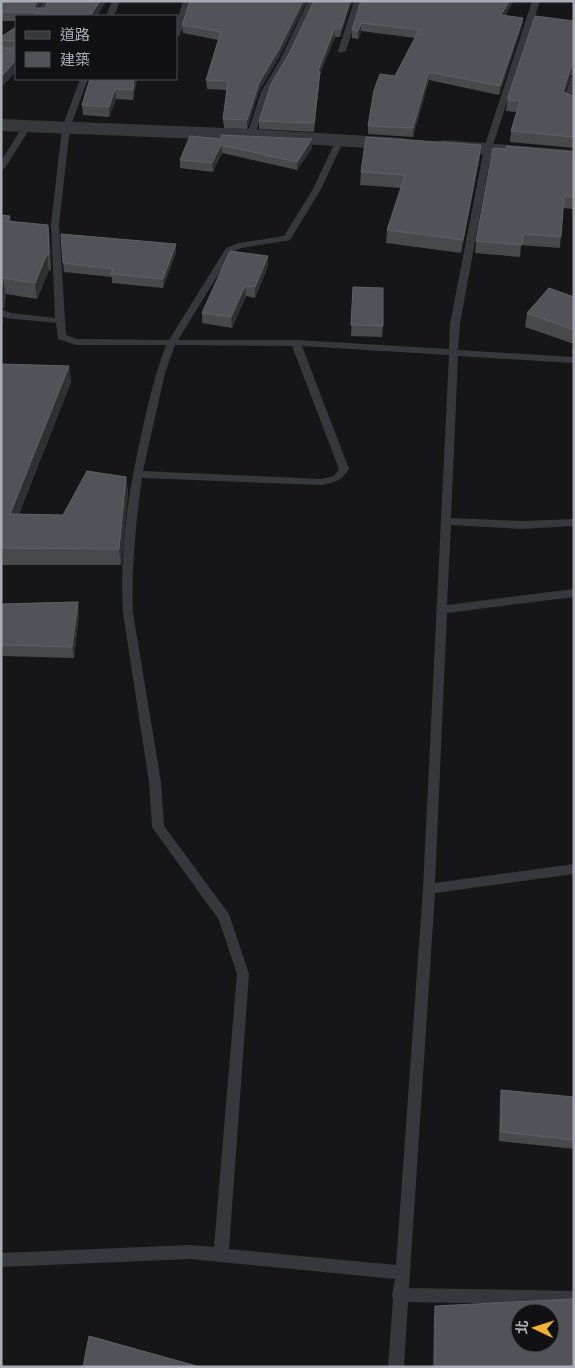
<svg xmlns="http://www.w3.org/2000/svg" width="575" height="1368" font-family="'Titillium Web','Noto Sans TC',sans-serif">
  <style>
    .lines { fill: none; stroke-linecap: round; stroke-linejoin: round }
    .service { fill: #37383d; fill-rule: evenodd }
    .tertiary { fill: #37383d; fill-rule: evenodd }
    .wall { fill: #47494d }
    .shaded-wall { fill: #2f3033 }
    .building { fill: #525359; stroke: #5f6168; fill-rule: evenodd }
  </style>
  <rect width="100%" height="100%" fill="#161618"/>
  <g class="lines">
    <g class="service">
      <polygon points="43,1 51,1 44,16 36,16"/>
      <polygon points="112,1 120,1 114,16 106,16"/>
      <polygon points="183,1 191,1 180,35 176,37 176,23"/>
      <polygon points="308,1 316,1 288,60 269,92 255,135 248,137 247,135 261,92 280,60"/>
      <polygon points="354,1 362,1 346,51 339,53 338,51"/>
      <path d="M532 1H540L492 148 460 324 458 350 574 357V363L458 356 451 518 522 521 574 519V526L522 529 451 525 447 605 574 589V597L447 613 435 883 574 864V874L435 893 409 1288 574 1291V1305L408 1302 404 1367H388L393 1299 392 1295 395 1279 190 1259 1 1267V1253L190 1245 214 1247 237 974 219 920 152 827 149 782 123 613C119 550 129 487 143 427 149 399 156 372 166 345H76L58 339 56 323 6 318 1 316V309L11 313 55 318 51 224 62 128 80 79H88L70 128 59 224 66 335 77 339 169 340 226 248 239 243 284 236 313 189 335 142 339 140 343 142 321 189 290 240 241 248 232 252 178 340H296L449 349 450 324 484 148ZM175 345 292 346 339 469 334 476 321 479 143 471 165 373ZM302 346 449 355 423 889 396 1265 229 1249 249 974 229 914 164 826 161 782 133 613C131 568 136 522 142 478L321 485C336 482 340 482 349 469Z"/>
      <polygon points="571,77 574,77 574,93 571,101 574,103 574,108 563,102"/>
      <polygon points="25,123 32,125 5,168 1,170 1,161"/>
    </g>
    <g class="tertiary">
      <polygon points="1,119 251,129 403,138 410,140 413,144 410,148 403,150 251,141 1,131"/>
      <polygon points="443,140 574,150 574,162 436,150 433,146 436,142"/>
    </g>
  </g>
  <g class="wall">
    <polygon points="1,1 39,8 106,1 97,16 16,16 16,21 1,21"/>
    <polygon points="190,1 307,1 278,59 259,91 247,129 224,128 223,119 227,90 207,89 206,80 218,40 183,33 182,25"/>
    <polygon points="314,1 352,1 340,37 335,37 320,74 314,132 259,129 259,121 290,52"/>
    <polygon points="361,1 513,2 505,16 523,18 522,26 499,95 429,80 413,137 368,134 368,126 415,38 361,31 358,39 352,38 352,30"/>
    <polygon points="574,21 574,76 571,75 565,92 574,96 574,148 510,142 511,131 517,112 506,111 508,97"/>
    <polygon points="16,27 16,71 1,88 1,37"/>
    <polygon points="90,79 137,79 133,100 116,99 109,117 83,115 82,105"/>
    <polygon points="190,136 312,148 297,170 222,153 213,172 180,168 180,160"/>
    <polygon points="481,145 480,157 461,253 386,243 387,230 401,188 360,185 361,172"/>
    <polygon points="506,149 574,152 574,209 563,208 560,248 521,245 520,257 475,253 476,241"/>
    <polygon points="1,215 10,216 11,222 48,225 50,241 51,271 49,270 37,299 6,294 4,308 1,309 3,319 1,332"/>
    <polygon points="176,244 176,252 163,288 112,283 112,277 64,272 63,263"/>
    <polygon points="268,256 268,266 255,298 246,296 232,328 202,323 202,313"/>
    <polygon points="353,287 383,326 382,337 351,336"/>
    <polygon points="574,297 574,353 572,353 574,344 525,327 527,313"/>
    <polygon points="1,364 69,366 71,382 19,514 63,515 126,477 128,493 121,565 1,565"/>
    <polygon points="1,604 79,613 74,658 1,656"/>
    <polygon points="501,1090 574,1097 574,1149 499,1141 500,1099"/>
    <polygon points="435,1306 574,1367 433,1367 434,1317"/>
  </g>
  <g class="shaded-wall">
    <polygon points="37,1 42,1 37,12 34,8"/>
    <polygon points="100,1 106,1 97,16 90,16"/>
    <polygon points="303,1 307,1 278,59 259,91 247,129 247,120 259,83"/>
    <polygon points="350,1 352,1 340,37 341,29"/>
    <polygon points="509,1 513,1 513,2 500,24 501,15"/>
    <polygon points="523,18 522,26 499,95 500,86"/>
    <polygon points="361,23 361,31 358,39 358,31"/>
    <polygon points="335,28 335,37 320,74 314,132 318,71"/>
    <polygon points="16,60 16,71 1,88 1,77"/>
    <polygon points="572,64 571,75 561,103 563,92"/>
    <polygon points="429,72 429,80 413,137 413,128"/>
    <polygon points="134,79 137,79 133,100 133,90"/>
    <polygon points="115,89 116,99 109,117 109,107"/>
    <polygon points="312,139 312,148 297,170 297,162"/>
    <polygon points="221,145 222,153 213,172 212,163"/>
    <polygon points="481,145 480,157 461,253 463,240"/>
    <polygon points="48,225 50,241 51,271 49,255"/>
    <polygon points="176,244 176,252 163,288 163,279"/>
    <polygon points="47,254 49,270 37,299 35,283"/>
    <polygon points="268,256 268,266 255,298 255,287"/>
    <polygon points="3,278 6,294 4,308 1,309 3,319 1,332 1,292"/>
    <polygon points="245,286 246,296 232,328 231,317"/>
    <polygon points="69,366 71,382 12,531 10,514"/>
    <polygon points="126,477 128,493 121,565 119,549"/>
    <polygon points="78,602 79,613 74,658 72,647"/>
  </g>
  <g class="building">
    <polygon points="1,1 37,1 34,8 45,8 48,1 100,1 90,16 33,16 39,12 1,12"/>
    <polygon points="190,1 303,1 278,51 259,83 247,120 223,119 228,81 206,80 221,32 182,25"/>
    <polygon points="314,1 350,1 341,29 335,28 318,71 320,72 314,123 259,121 271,84 290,52"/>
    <polygon points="361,1 509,1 501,15 523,18 500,86 429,72 413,128 368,126 374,90 380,74 395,76 419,30 361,23 358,31 352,30"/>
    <polygon points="535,16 574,21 574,65 572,64 563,92 574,97 574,137 511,131 520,101 508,100 508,97"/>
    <polygon points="16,27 16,60 1,77 1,48 16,48 15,41 1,40 1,37"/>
    <polygon points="90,79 134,79 133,90 115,89 109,107 82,105"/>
    <polygon points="221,135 312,139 297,162 221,145 212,163 180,160 190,136 221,139"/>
    <polygon points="366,137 481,145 463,240 387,230 405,175 361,172"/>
    <polygon points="507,146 574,152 574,197 564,196 561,237 523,234 522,245 476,241 493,148 506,149"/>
    <polygon points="1,215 10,216 7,221 48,225 49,255 47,254 35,283 3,278 1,292"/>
    <polygon points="61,234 176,244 163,279 111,274 113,269 63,263"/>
    <polygon points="230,251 268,256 255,287 245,286 231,317 202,313"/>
    <polygon points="353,287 383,288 383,326 351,325"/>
    <polygon points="549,288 574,297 574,330 527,313"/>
    <polygon points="1,364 69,366 10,514 63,515 87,471 126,477 119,549 1,548"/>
    <polygon points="78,602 72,647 1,645 1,604"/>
    <polygon points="501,1090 574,1097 574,1140 501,1132"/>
    <path d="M574 1299V1367H435V1306ZM520 1313H550V1343H520Z"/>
    <polygon points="89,1336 200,1367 83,1367"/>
  </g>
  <rect width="575" height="1368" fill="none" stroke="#a8adb8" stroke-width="5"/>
  <rect x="15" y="15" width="162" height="65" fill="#111113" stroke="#4d4f55"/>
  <rect x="25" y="31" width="25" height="8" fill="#37383d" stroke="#4d4f55"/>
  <text x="60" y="40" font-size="15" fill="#a8adb8">道路</text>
  <rect x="25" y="52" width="25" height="15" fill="#525359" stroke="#4d4f55"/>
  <text x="60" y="65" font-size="15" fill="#a8adb8">建築</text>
  <g transform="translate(535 1328) rotate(274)"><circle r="24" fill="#111113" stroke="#4d4f55"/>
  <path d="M0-4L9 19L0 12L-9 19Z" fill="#f2b134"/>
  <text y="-8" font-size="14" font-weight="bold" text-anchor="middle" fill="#a8adb8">北</text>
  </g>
</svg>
